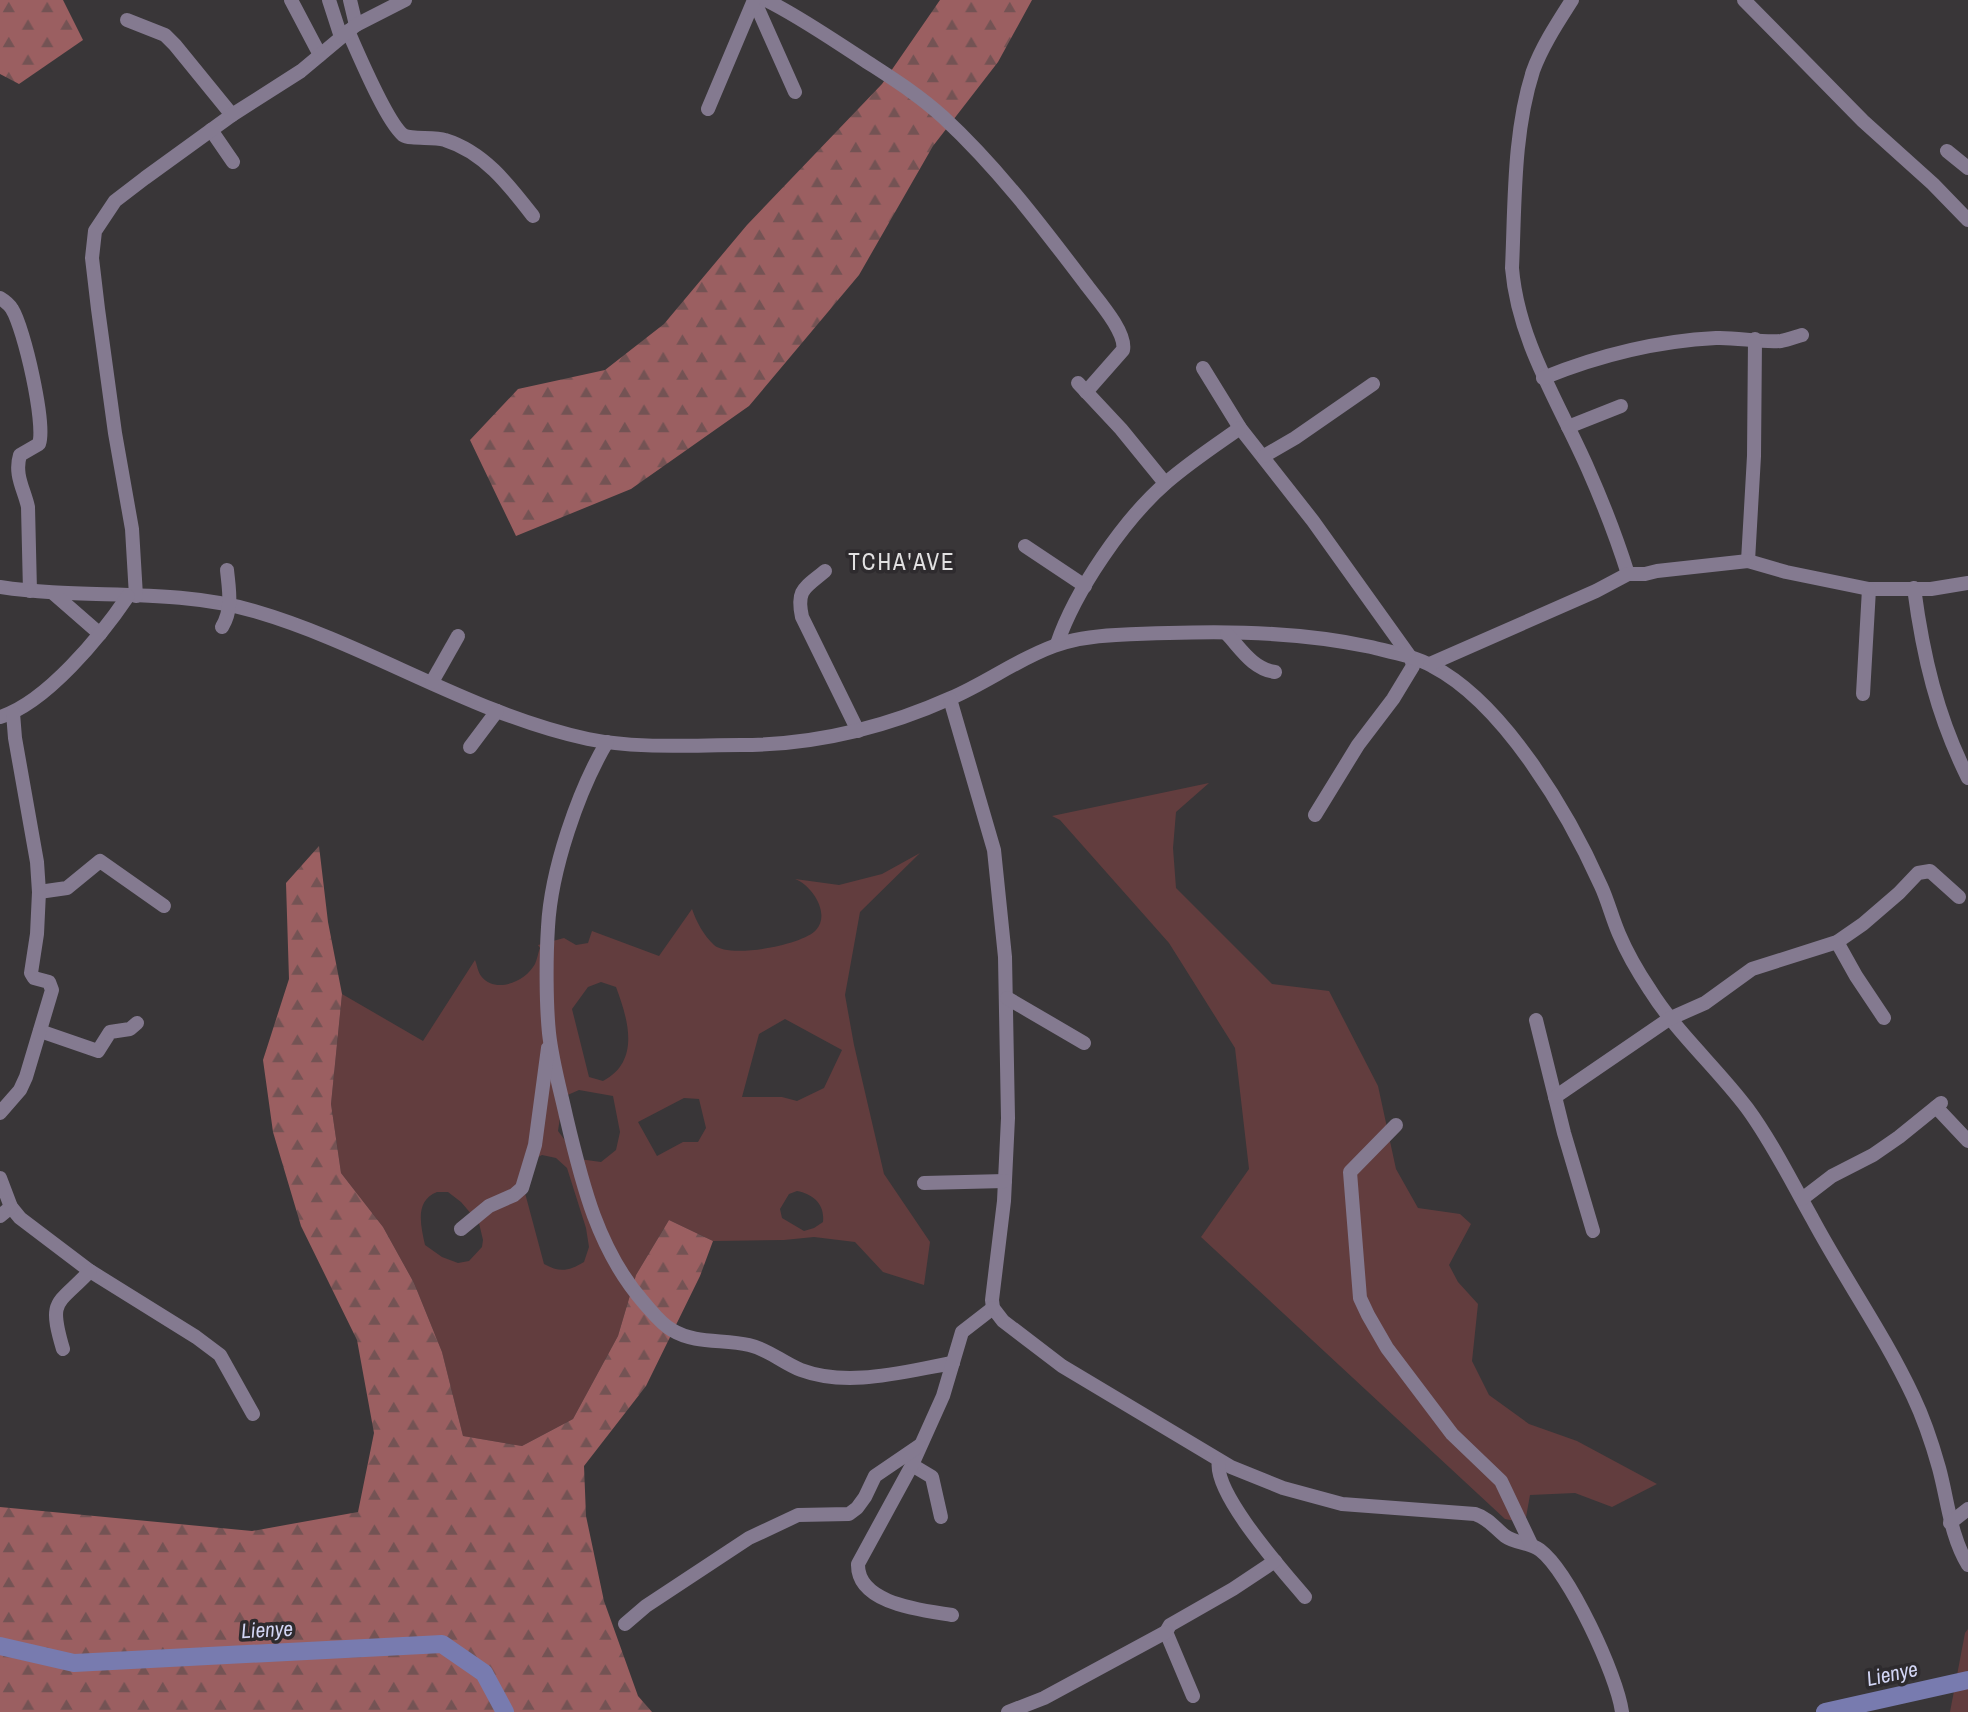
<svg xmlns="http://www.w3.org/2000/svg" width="1968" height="1712" font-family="'Archivo Narrow',sans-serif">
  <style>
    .green { fill: #623d3e; fill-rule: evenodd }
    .forest { fill: url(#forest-firs) }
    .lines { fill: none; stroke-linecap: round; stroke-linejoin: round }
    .river { stroke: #787baf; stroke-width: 18 }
    .minor { stroke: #847a90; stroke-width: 14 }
    .labels { text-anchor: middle; stroke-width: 7; stroke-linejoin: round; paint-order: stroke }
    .water-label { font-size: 21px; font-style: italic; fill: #d3d6f5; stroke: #2e2b2e }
    .quarter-label { font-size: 23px; letter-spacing: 2px; fill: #e2e1e2; stroke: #2e2b2e }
  </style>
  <defs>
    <pattern id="forest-firs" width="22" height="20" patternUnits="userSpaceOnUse" patternTransform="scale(1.75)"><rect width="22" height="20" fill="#9b5f61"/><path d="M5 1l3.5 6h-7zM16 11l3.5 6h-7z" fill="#745354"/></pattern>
  </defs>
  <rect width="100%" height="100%" fill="#393638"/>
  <g class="green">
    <polygon points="1209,783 1176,812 1173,848 1176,888 1272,984 1329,991 1378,1086 1396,1169 1418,1208 1460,1214 1471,1224 1449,1265 1458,1282 1478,1304 1472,1361 1489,1395 1529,1424 1577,1441 1657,1484 1612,1507 1575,1493 1530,1495 1525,1523 1505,1519 1201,1237 1249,1169 1235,1048 1169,943 1060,820 1052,816"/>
    <path d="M920 853 860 912 845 995 854 1045 884 1174 930 1242 924 1285 883 1272 855 1242 814 1237 784 1240 713 1241 669 1220 636 1275 618 1336 573 1419 522 1446 463 1436 442 1352 414 1283 383 1227 341 1173 331 1104 342 994 423 1041 475 960C477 965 478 972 481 976 496 995 526 981 535 964 537 960 538 953 540 948L538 945 564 938 576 945 588 943 592 931 659 956 692 909C696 921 704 936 714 945 729 959 803 945 816 930 831 914 812 885 795 879L839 885 882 874ZM601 982 616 987C628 1019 641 1061 603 1081L589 1077 572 1009 588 987ZM785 1019 842 1050 824 1088 797 1101 782 1097H742L759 1034ZM579 1090 613 1096 620 1132 616 1150 601 1162 579 1159 558 1131 563 1097ZM684 1098 699 1099 706 1128 698 1142H683L657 1156 638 1122ZM542 1155 556 1158 567 1168 586 1228 589 1247 584 1262C569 1271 560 1273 544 1264L525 1193 528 1162ZM797 1191C813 1194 825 1204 823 1222L814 1228 804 1231 782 1218 780 1209 789 1194ZM437 1192H448L461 1202 479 1223 483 1240 482 1247 469 1261 458 1263 442 1257 425 1245C421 1226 414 1201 437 1192Z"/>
    <polygon points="1968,1629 1968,1712 1950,1712 1965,1633"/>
  </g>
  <g class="forest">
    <polygon points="0,0 63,0 83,40 19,84 0,74"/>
    <polygon points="940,0 1032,0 998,62 933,146 859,275 749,406 631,489 516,536 470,440 518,389 605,370 664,324 747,225 882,84"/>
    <polygon points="319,846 328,922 342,994 331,1104 341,1173 383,1227 414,1283 442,1352 463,1436 522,1446 573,1419 618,1336 636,1275 669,1220 713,1241 700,1276 646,1386 584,1466 586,1516 604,1601 638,1696 652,1712 0,1712 0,1507 252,1531 358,1512 374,1433 357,1340 301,1226 273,1132 263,1060 289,979 286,883"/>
  </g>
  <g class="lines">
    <g class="river">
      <polyline points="0,1646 74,1663 442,1644 484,1673 505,1712"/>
      <polyline points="1825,1712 1968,1680"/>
    </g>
    <g class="minor">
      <polyline points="291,0 320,55"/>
      <polyline points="329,0 341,37"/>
      <polyline points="350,0 356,25"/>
      <polyline points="754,0 795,92"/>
      <path d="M766 0C800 17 830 38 861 58 890 77 918 94 943 117 997 167 1041 225 1085 283 1096 298 1127 332 1123 350L1086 392"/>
      <path d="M1572 0C1558 22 1542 46 1533 71 1513 133 1515 204 1512 268 1518 341 1559 403 1588 469 1603 503 1617 539 1628 574"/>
      <polyline points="1744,0 1863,121 1933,184 1968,220"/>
      <polyline points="127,20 165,35 175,45 232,115"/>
      <path d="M348 31C358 53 386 121 403 135 411 140 434 136 445 140 484 152 509 185 533 216"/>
      <polyline points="708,109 754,0"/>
      <polyline points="211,130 233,162"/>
      <polyline points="1947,151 1968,168"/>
      <path d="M0 298C5 301 9 304 12 309 24 328 46 424 39 444L20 455C14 475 24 489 28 507L30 591"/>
      <polyline points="1203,368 1240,428 1313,521 1411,658 1413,666 1393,699 1358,745 1315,815"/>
      <path d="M1543 378C1597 356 1658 341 1716 338 1736 337 1762 343 1781 341 1788 340 1795 337 1802 335"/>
      <polyline points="1078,383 1121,429 1165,483"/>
      <polyline points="1568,427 1621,406"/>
      <polyline points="1264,456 1295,438 1373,384"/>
      <polyline points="1025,546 1085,586"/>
      <polyline points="1748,561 1754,456 1755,339"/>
      <path d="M825 571C805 588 796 589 802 617L858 731"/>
      <path d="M0 587C84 600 171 587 254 611 368 644 471 714 588 739 637 749 691 745 741 745 815 745 884 728 951 698 986 683 1018 659 1054 646 1073 639 1095 636 1116 635 1201 631 1288 629 1371 647 1391 652 1414 656 1432 666 1504 703 1569 814 1601 886 1608 901 1612 918 1619 934 1627 953 1638 972 1650 990 1677 1033 1716 1067 1747 1108 1772 1142 1791 1181 1812 1218 1844 1278 1884 1334 1913 1396 1924 1419 1932 1443 1939 1468 1948 1501 1950 1535 1968 1565"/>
      <path d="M1914 588C1923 656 1937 716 1968 778"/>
      <polyline points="53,593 100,634"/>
      <polyline points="136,596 132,529 115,433 98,309 92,258 95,231 115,201 145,178 232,115 301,71 356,25 405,0"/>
      <path d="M222 627C233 609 229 590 227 570"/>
      <path d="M1227 634C1241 649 1253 669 1275 672"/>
      <path d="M1057 644C1075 591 1124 519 1167 482 1190 462 1216 445 1240 428"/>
      <polyline points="1430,664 1596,591 1628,574 1645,574 1657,571 1748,561 1786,572 1869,589 1931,589 1968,583"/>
      <polyline points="432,682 458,636"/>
      <polyline points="1863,694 1869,589"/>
      <path d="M950 699 994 850 1005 957 1008 1118 1004 1201 992 1300 993 1308 1003 1321 1062 1366 1231 1467 1283 1488 1342 1504 1475 1514C1488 1518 1495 1528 1505 1536 1516 1544 1530 1542 1540 1550 1569 1572 1617 1675 1622 1712"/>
      <path d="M0 717C46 703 101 636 128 596"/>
      <path d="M607 742C578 791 551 870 548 927 546 958 546 1003 549 1033 552 1061 560 1089 566 1116 582 1184 598 1251 645 1304 653 1313 661 1324 672 1330 695 1344 723 1339 749 1345 768 1349 783 1363 801 1370 849 1388 905 1371 953 1363"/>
      <polyline points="470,747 497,711"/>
      <polyline points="39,892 67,888 100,861 164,906"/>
      <polyline points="1837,942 1856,976 1884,1018"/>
      <polyline points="1007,998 1084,1043"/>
      <polyline points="1536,1020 1564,1133 1593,1231"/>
      <polyline points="40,1031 98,1051 110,1032 130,1029 137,1023"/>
      <polyline points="1555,1097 1669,1019 1705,1003 1752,969 1837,942 1863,924 1899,893 1918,873 1930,871 1959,897"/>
      <polyline points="1936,1107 1968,1141"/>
      <polyline points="0,1113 20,1090 26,1077 52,990 49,982 34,978 31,973 37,934 39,892 37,862 15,738 13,713"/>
      <polyline points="1396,1125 1350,1172 1360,1298 1368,1315 1387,1348 1452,1434 1501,1481 1531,1544"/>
      <polyline points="0,1178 11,1207 20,1218 90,1271 196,1337 220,1355 253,1414"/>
      <polyline points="924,1183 1005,1181"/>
      <polyline points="1802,1199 1832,1176 1873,1155 1899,1137 1941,1103"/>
      <polyline points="0,1216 11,1207"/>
      <polyline points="461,1229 489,1206 514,1195 522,1188 535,1145 548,1048"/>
      <path d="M63 1349C48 1298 57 1306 90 1271"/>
      <path d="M1219 1461C1212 1492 1284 1572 1305 1597"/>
      <polyline points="912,1465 932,1477 941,1517"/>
      <polyline points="1950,1523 1968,1509"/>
      <path d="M952 1615C922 1610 857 1604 858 1564L912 1465 943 1396 962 1332 993 1308"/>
      <polyline points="625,1624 646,1606 749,1538 798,1515 849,1514 857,1508 865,1497 875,1476 919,1446"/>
      <polyline points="1193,1696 1166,1632 1170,1625 1233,1589 1275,1561"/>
      <polyline points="1008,1712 1044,1698 1166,1632"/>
    </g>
  </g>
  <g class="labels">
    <g class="water-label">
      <text transform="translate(267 1630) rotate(-3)" y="7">Lienye</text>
      <text transform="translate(1892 1674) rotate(-12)" y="7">Lienye</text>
    </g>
    <g class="quarter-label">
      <text x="902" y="570">TCHA'AVE</text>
    </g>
  </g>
</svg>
